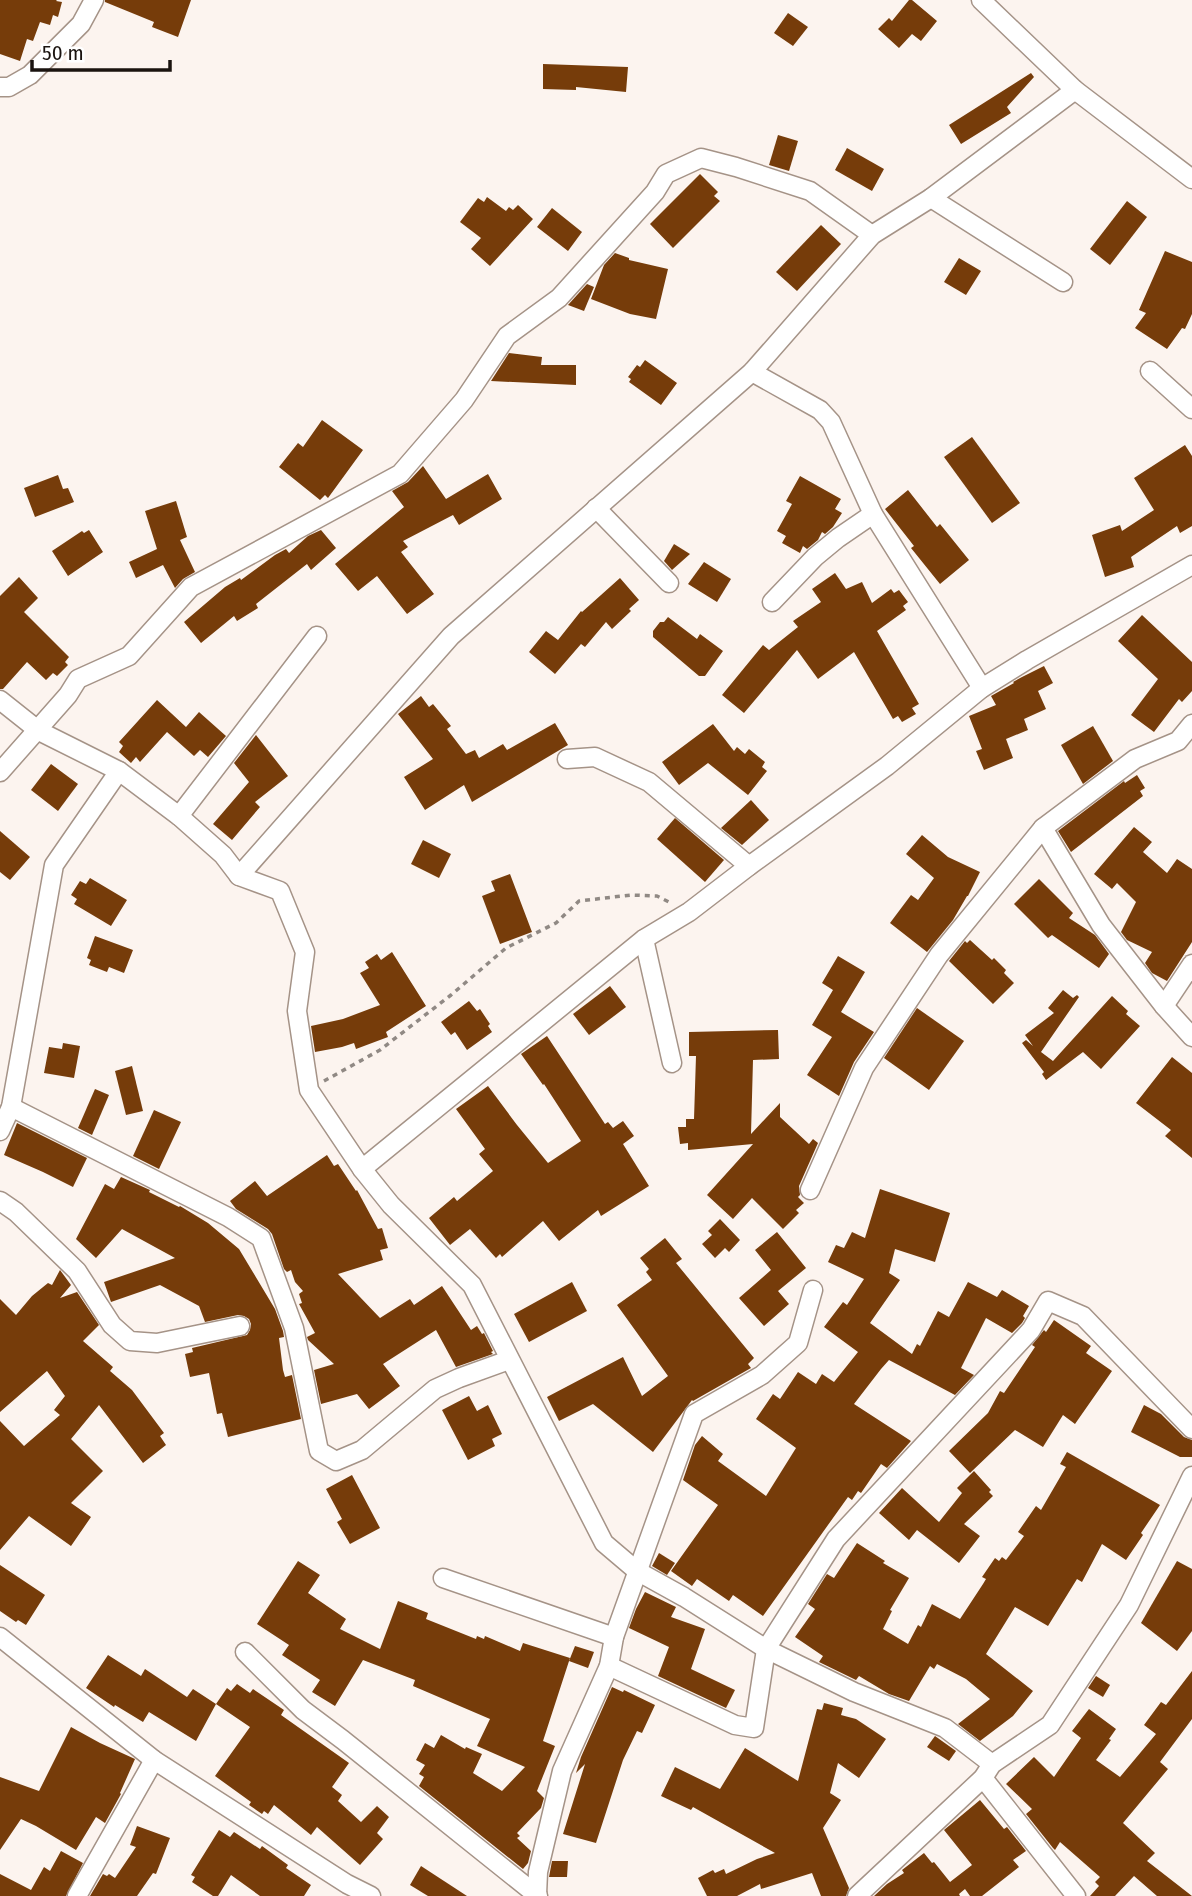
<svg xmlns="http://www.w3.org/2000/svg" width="1192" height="1896" font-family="'Fira Sans Condensed',sans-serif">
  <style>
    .building { fill: #763c0a }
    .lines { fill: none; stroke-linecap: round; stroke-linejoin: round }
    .minor-casing { stroke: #a59387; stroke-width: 21 }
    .path { stroke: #908984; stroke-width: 3.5; stroke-dasharray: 5 5; stroke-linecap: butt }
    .minor { stroke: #fff; stroke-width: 18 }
  </style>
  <rect width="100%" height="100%" fill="#fcf4ef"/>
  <g class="building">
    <polygon points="0,0 57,0 56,1 62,2 58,17 53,15 50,25 40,22 33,41 27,39 20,61 0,54"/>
    <polygon points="105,0 191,0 178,37 152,27 154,22 105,2"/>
    <polygon points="909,0 912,0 937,21 921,41 912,34 899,48 878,29 889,18 892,21"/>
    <polygon points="788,13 808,27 793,46 774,33"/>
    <polygon points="543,64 628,67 626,92 576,87 576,90 543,89"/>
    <polygon points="1031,73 1034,77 1007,107 1011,113 961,144 949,125"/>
    <polygon points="778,135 798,141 789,171 769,165"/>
    <polygon points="847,148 884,169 872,191 835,170"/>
    <polygon points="700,174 718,192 714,196 720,201 673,248 650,224"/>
    <polygon points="487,197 506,211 509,207 513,210 518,205 533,219 490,266 471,249 481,238 460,222 478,198 484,202"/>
    <polygon points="1127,201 1147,217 1110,265 1090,249"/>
    <polygon points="552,208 582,232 568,251 537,227"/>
    <polygon points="821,225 841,244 797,291 776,272"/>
    <polygon points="1165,251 1192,262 1192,314 1185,329 1182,328 1167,349 1135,328 1146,313 1139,310"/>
    <polygon points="615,253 629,258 629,260 668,269 656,319 630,314 591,299 604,265"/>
    <polygon points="959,258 981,271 966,295 944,282"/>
    <polygon points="587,284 594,287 584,311 568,305"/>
    <polygon points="509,353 542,357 541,365 576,365 576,385 491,381"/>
    <polygon points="645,360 677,383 661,405 629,382 631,379 628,377 637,365 640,367"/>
    <polygon points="322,420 363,450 328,498 325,495 320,500 279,467 298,443 303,447"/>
    <polygon points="972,437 1020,503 992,523 944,457"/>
    <polygon points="1185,445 1192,456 1192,526 1180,533 1177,526 1131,557 1134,567 1105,577 1092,535 1120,525 1122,531 1154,510 1134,478"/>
    <polygon points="423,466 446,499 488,474 502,499 459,525 453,515 403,541 408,547 401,552 434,594 407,614 377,576 358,591 335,564 404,507 392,491 408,482"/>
    <polygon points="58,475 63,489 68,488 74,502 35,517 24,488"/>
    <polygon points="800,476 841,499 835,509 842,513 833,527 825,534 822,532 818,540 807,549 803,546 800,553 782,543 786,536 777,531 792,504 786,501"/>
    <polygon points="908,490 937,527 940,524 969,560 940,584 911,548 914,546 885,509"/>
    <polygon points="176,501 187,537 180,540 195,572 183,579 175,588 163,565 136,578 129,562 157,549 145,511"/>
    <polygon points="89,530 103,552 68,576 52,551 82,531 84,533"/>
    <polygon points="321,530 336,548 311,570 307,564 256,604 258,608 237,621 234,616 201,643 184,622 225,587 240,578 241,580 275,555 286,549 289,553 308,536"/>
    <polygon points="674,544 690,554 672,570 664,561"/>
    <polygon points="704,562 731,579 717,602 688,584"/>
    <polygon points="835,573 846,589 862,582 872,603 891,589 894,593 899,590 908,602 903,606 906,610 877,631 919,704 912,708 916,714 902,722 898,716 893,719 854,652 818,679 797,650 744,713 722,695 763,645 769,650 798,627 793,621 821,602 812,589"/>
    <polygon points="19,577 38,598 24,612 69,657 65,662 68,665 57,676 53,673 46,680 27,662 3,689 0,689 0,596"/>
    <polygon points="620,578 639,600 629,609 631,611 612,629 606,622 585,647 581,644 555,674 529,652 546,631 558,640 581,611 582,612"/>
    <polygon points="1142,615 1192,662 1192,691 1182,702 1179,699 1154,732 1131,715 1158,679 1118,641"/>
    <polygon points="668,617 697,639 700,634 723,651 705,676 699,676 653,637 653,631 660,622 664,622"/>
    <polygon points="1044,666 1053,683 1038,691 1046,709 1024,719 1028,730 1006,739 1013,758 984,770 976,751 982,749 969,716 996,705 991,696 1014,683 1013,682 1022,677"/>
    <polygon points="421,696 429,707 433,704 451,726 447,729 466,754 475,750 479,758 503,744 507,750 555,723 568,745 472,802 464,785 425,810 404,777 433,759 398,714"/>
    <polygon points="157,700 186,727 199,712 226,736 208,757 200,750 194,756 167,732 140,762 136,757 131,763 119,752 123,746 119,742"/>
    <polygon points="713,724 734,751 737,747 745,754 749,749 765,762 762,767 767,771 748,795 708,763 679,785 662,762"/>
    <polygon points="1093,726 1113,761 1083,784 1061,745"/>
    <polygon points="256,735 288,776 255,802 260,807 232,840 213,824 249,782 234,763"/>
    <polygon points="51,764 78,784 58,811 31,790"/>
    <polygon points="1137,775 1145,788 1140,791 1143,796 1071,852 1058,831 1124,781 1125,783"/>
    <polygon points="751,800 769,820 742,845 721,828"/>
    <polygon points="675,818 724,860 705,882 657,839"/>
    <polygon points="1134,827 1152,842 1143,852 1167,873 1177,859 1192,869 1192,942 1167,981 1152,973 1145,963 1152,952 1127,940 1121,932 1136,902 1117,883 1112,889 1094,874"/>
    <polygon points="0,831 30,857 10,880 0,872"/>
    <polygon points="922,835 948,857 980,872 968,896 967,896 953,920 927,952 890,923 911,895 918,900 934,878 906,854"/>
    <polygon points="423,840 451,854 439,878 411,864"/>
    <polygon points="510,874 532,932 500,944 482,896 495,891 491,881"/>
    <polygon points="90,878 127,900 111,926 74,904 77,899 71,895 80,881 86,884"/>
    <polygon points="1039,879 1073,913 1069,918 1095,935 1109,954 1099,968 1052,935 1048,938 1014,904"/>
    <polygon points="95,936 133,950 124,973 109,967 107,972 89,965 91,960 87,958"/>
    <polygon points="970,940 992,960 994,958 1006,970 1004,973 1014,983 993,1004 949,961 965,941 967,943"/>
    <polygon points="392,952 426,1006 386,1032 388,1037 356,1049 354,1043 342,1047 315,1052 311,1026 343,1019 380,1005 360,973 369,968 365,962 377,954 381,960"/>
    <polygon points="838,956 865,972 841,1012 874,1032 854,1062 839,1096 807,1075 832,1037 812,1025 833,990 822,983"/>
    <polygon points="610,986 626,1007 589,1035 573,1014"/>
    <polygon points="1063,990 1073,998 1077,995 1079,997 1041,1052 1053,1061 1112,996 1128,1011 1126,1014 1140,1026 1101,1069 1083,1052 1046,1080 1042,1074 1044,1072 1022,1043 1026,1040 1033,1046 1025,1035 1054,1013 1048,1008"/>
    <polygon points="469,1001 477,1011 480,1009 490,1024 488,1026 492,1032 467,1050 455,1032 451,1035 441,1022"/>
    <polygon points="917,1008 964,1041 929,1090 884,1058"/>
    <polygon points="778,1030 779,1059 753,1060 751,1134 780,1103 780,1117 809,1144 813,1139 818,1143 799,1186 800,1195 798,1197 804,1203 796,1210 799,1213 783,1229 752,1198 733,1219 707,1195 753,1144 688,1150 688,1143 680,1144 678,1127 686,1127 686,1119 694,1119 696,1056 689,1056 689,1032"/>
    <polygon points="547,1036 605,1124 608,1122 613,1128 623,1121 634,1136 623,1144 649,1186 601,1216 598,1210 559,1241 543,1221 502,1257 500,1254 496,1258 470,1229 450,1245 429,1218 454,1197 457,1201 493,1171 479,1154 485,1149 456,1109 488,1086 517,1125 548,1163 581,1141 544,1084 543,1085 521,1054"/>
    <polygon points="63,1043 80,1046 74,1078 44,1073 49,1047 62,1049"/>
    <polygon points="1172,1057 1192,1073 1192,1158 1165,1136 1171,1130 1136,1103"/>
    <polygon points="132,1066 143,1111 126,1115 115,1071"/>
    <polygon points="95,1089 109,1095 92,1135 78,1128"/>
    <polygon points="154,1110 181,1122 159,1169 133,1156"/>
    <polygon points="17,1123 87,1158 73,1187 43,1172 4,1155"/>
    <polygon points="327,1155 334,1166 338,1164 356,1191 357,1190 378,1229 382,1228 388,1248 380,1250 383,1260 338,1274 380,1318 410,1299 414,1305 442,1286 471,1330 477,1326 482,1334 484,1333 493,1351 491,1352 493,1354 456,1367 436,1330 383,1364 400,1386 369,1409 357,1394 321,1404 314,1370 334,1364 308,1340 307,1337 315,1333 299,1304 302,1303 299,1294 303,1291 295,1282 291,1270 287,1272 284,1269 272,1234 268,1229 236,1209 230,1201 255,1181 267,1196"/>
    <polygon points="121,1177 150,1190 149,1192 179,1207 180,1206 208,1223 239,1249 275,1309 283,1331 284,1337 279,1338 283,1370 285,1377 292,1375 301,1419 228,1437 222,1413 217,1414 209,1373 190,1377 185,1354 193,1352 192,1348 247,1335 250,1330 251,1324 249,1319 244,1316 238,1315 205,1322 199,1306 160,1285 111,1302 104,1282 175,1258 122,1229 96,1258 76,1239 105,1184 114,1189"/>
    <polygon points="880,1189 950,1213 935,1262 895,1249 889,1273 900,1280 870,1323 912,1354 917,1344 920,1346 938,1311 949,1317 968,1282 997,1297 1002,1290 1029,1306 1023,1316 1025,1318 1022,1323 1012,1333 986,1318 961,1368 974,1375 955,1395 889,1360 881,1369 854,1404 911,1441 887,1468 881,1464 861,1493 858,1491 852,1500 848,1497 763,1616 733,1595 729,1601 697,1579 692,1586 671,1571 718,1505 683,1480 695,1445 702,1436 723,1454 718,1461 766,1496 796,1448 756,1419 773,1394 780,1399 798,1372 816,1384 822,1374 834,1382 858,1352 824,1327 843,1302 847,1305 864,1279 828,1262 836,1245 844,1248 852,1232 865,1238"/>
    <polygon points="720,1219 740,1240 729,1252 725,1248 715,1258 702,1244 712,1235 708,1231"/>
    <polygon points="777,1232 806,1268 778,1291 789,1304 764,1326 739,1298 771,1270 755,1250"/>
    <polygon points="665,1238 682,1259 676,1263 754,1358 748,1364 751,1368 693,1401 692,1400 653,1452 593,1404 559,1421 547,1397 623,1357 642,1396 668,1376 617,1305 652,1280 646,1272 649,1269 640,1258"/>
    <polygon points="60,1270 71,1285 60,1298 77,1292 99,1325 83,1341 113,1367 110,1371 132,1390 164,1433 160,1436 166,1445 143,1463 99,1405 71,1439 103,1471 71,1503 91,1517 71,1546 29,1516 0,1550 0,1421 24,1446 60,1415 54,1410 65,1396 47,1371 0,1412 0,1299 16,1315 32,1296 48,1283 52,1285"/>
    <polygon points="572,1282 587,1311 529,1342 514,1314"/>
    <polygon points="1054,1320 1091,1346 1086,1353 1112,1371 1075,1424 1063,1415 1043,1447 1015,1430 970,1473 949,1451 988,1413 1000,1391 1004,1393 1035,1347 1032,1345 1044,1330 1046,1332"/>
    <polygon points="469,1396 477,1411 488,1405 502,1434 492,1439 495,1446 468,1460 442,1410"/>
    <polygon points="1144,1405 1161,1414 1184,1437 1192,1440 1192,1457 1180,1457 1131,1432"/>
    <polygon points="1067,1452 1160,1505 1141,1533 1143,1535 1126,1560 1102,1544 1082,1582 1077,1579 1048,1626 1015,1607 986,1654 1033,1691 1013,1716 980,1741 958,1724 990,1699 966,1679 937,1664 934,1669 930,1666 909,1701 889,1694 859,1676 856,1680 819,1662 823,1656 795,1637 815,1609 808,1604 827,1574 834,1578 857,1543 885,1561 883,1563 909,1578 890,1610 892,1611 883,1629 908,1644 918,1625 921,1627 932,1604 960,1619 983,1584 986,1579 982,1577 995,1558 999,1561 1002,1557 1006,1560 1024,1536 1018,1532 1036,1506 1041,1510 1066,1467 1060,1464"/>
    <polygon points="974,1471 991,1490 989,1492 993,1496 964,1524 980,1536 959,1563 917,1530 909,1540 879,1513 902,1488 939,1522 962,1493 957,1488"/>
    <polygon points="352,1475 380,1528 350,1544 337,1522 342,1519 326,1489"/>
    <polygon points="659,1553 675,1563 667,1575 652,1566"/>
    <polygon points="298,1561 320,1575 308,1593 346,1619 340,1629 380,1649 398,1601 428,1613 426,1619 476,1639 477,1636 484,1639 485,1636 520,1651 523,1643 570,1658 543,1741 555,1746 537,1791 544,1798 541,1808 517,1833 520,1836 517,1838 531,1851 528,1863 523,1869 419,1786 424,1777 419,1774 425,1765 416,1760 425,1743 434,1748 441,1735 465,1749 466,1747 482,1754 473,1773 502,1791 525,1767 477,1746 490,1719 413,1686 415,1680 363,1660 335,1706 312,1692 320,1680 282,1655 289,1645 257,1624"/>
    <polygon points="1177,1561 1192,1569 1192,1631 1177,1651 1141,1623"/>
    <polygon points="0,1565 45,1595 26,1625 18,1620 16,1622 0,1611"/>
    <polygon points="645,1592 676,1607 671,1617 705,1629 691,1669 735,1690 726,1708 658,1676 669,1647 629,1628 636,1609"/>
    <polygon points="575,1646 594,1652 588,1668 569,1661"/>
    <polygon points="108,1655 141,1676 145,1669 187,1697 193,1689 216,1704 196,1741 149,1712 143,1722 115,1705 114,1707 86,1688"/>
    <polygon points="1192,1671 1192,1719 1160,1762 1168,1769 1123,1823 1155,1853 1147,1861 1192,1896 1157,1896 1134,1876 1115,1896 1090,1896 1099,1886 1095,1882 1100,1877 1060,1842 1055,1850 1053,1848 1026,1814 1032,1809 1006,1784 1034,1757 1054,1777 1081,1738 1072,1731 1089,1709 1116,1729 1109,1739 1111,1740 1096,1760 1120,1777 1156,1734 1144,1725 1161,1702 1166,1705"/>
    <polygon points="1096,1676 1110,1685 1103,1697 1088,1688"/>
    <polygon points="237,1684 250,1693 253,1689 284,1710 281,1715 349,1763 332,1787 342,1795 338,1801 361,1822 377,1806 389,1817 377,1833 383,1839 360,1865 317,1827 311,1835 274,1805 268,1814 264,1811 262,1814 249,1805 251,1802 215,1776 250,1727 216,1704 227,1688 231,1691"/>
    <polygon points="612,1687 623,1692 624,1690 655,1705 642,1733 637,1731 623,1760 596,1843 563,1834 585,1764 576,1773 581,1757"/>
    <polygon points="824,1703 843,1708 841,1715 856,1719 886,1739 859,1778 838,1763 830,1793 841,1800 823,1828 849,1888 846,1896 821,1896 812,1873 761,1889 760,1884 737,1896 707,1896 698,1878 713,1870 715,1873 724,1869 726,1874 757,1859 775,1853 693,1807 691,1810 661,1796 675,1767 720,1789 745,1748 798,1781 817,1709 822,1710"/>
    <polygon points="71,1727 100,1743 135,1759 120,1793 121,1794 105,1823 96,1817 76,1850 36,1826 21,1819 0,1850 0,1777 39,1791"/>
    <polygon points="935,1736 956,1751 949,1761 927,1747"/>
    <polygon points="980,1800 1004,1829 1007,1827 1026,1851 1013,1860 1019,1867 982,1896 970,1896 965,1889 959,1894 960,1896 874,1896 887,1884 904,1873 902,1870 924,1853 932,1863 934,1862 950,1882 972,1865 944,1830"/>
    <polygon points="137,1826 170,1838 156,1874 153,1873 137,1896 90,1896 103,1874 107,1876 109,1874 115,1878 136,1847 130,1845"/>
    <polygon points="219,1830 230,1837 234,1832 260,1849 262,1846 288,1865 286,1868 311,1885 304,1896 260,1896 231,1875 218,1896 213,1896 192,1882 195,1877 191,1875"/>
    <polygon points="61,1851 83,1863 66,1896 0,1896 0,1874 31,1890 44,1867 50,1871"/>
    <polygon points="552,1861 568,1861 567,1877 549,1877"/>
    <polygon points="421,1866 467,1896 428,1896 410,1885"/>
  </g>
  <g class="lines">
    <g class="minor-casing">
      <g id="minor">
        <polyline points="981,0 1075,90 1192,179"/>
        <polyline points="0,87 9,87 30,75 81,24 94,0"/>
        <polyline points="931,198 1063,282"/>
        <polyline points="1150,371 1192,409"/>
        <polyline points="752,372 820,410 831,422 873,514 982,688"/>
        <polyline points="596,508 669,583"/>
        <polyline points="772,602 815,557 838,538 873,514"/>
        <polyline points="0,700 39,731 119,771 179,816 223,855 239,876 280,891 305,952 297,1011 309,1090 362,1169 391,1205 472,1285 604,1543 637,1571 684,1597 766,1649 854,1692 945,1728 992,1764"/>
        <polyline points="567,759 595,757 649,782 749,866"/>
        <polyline points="0,772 68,695 78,679 129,656 191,587 400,474 464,400 507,336 559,298 655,192 666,174 701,158 736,167 810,191 872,235"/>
        <polyline points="179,816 317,636"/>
        <polyline points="1043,828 1101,925 1164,1006 1192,1037"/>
        <polyline points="239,876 451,636 752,372 872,235 931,198 1075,90"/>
        <polyline points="644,939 672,1063"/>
        <polyline points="1164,1006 1192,964"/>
        <polyline points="11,1107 228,1217 261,1238 294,1328 319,1451 336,1461 362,1450 435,1389 459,1378 509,1360"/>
        <polyline points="0,1131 11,1107 54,865 119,771"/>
        <polyline points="362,1169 644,939 689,912 749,866 887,766 982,688 1027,660 1192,565"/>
        <polyline points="810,1190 864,1068 939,955 1043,828 1135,759 1178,741 1192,724"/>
        <polyline points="0,1201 16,1212 77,1271 112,1325 130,1341 157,1343 240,1326"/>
        <polyline points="443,1578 614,1637"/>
        <polyline points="0,1637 154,1760 347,1884 371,1896"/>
        <polyline points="245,1652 303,1710 343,1740 538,1896"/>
        <polyline points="609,1666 735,1725 754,1728 766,1649 836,1539 1031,1330 1048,1301 1083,1316 1192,1429"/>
        <polyline points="983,1778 1076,1896"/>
        <polyline points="77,1896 154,1760"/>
        <polyline points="535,1896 537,1895 538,1872 562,1771 609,1666 614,1637 694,1414 762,1375 798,1343 813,1290"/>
        <polyline points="857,1896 983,1778 992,1764 1050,1725 1129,1605 1192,1476"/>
      </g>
    </g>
    <polyline class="path" points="324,1081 380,1050 451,995 506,948 556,923 579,901 631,895 657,896 671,903"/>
    <use href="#minor" class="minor"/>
  </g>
  <path d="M32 60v10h138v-10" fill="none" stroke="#1a130f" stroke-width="3.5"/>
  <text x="42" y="60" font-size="21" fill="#1a130f" stroke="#ffffff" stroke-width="5" paint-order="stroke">50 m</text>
</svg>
